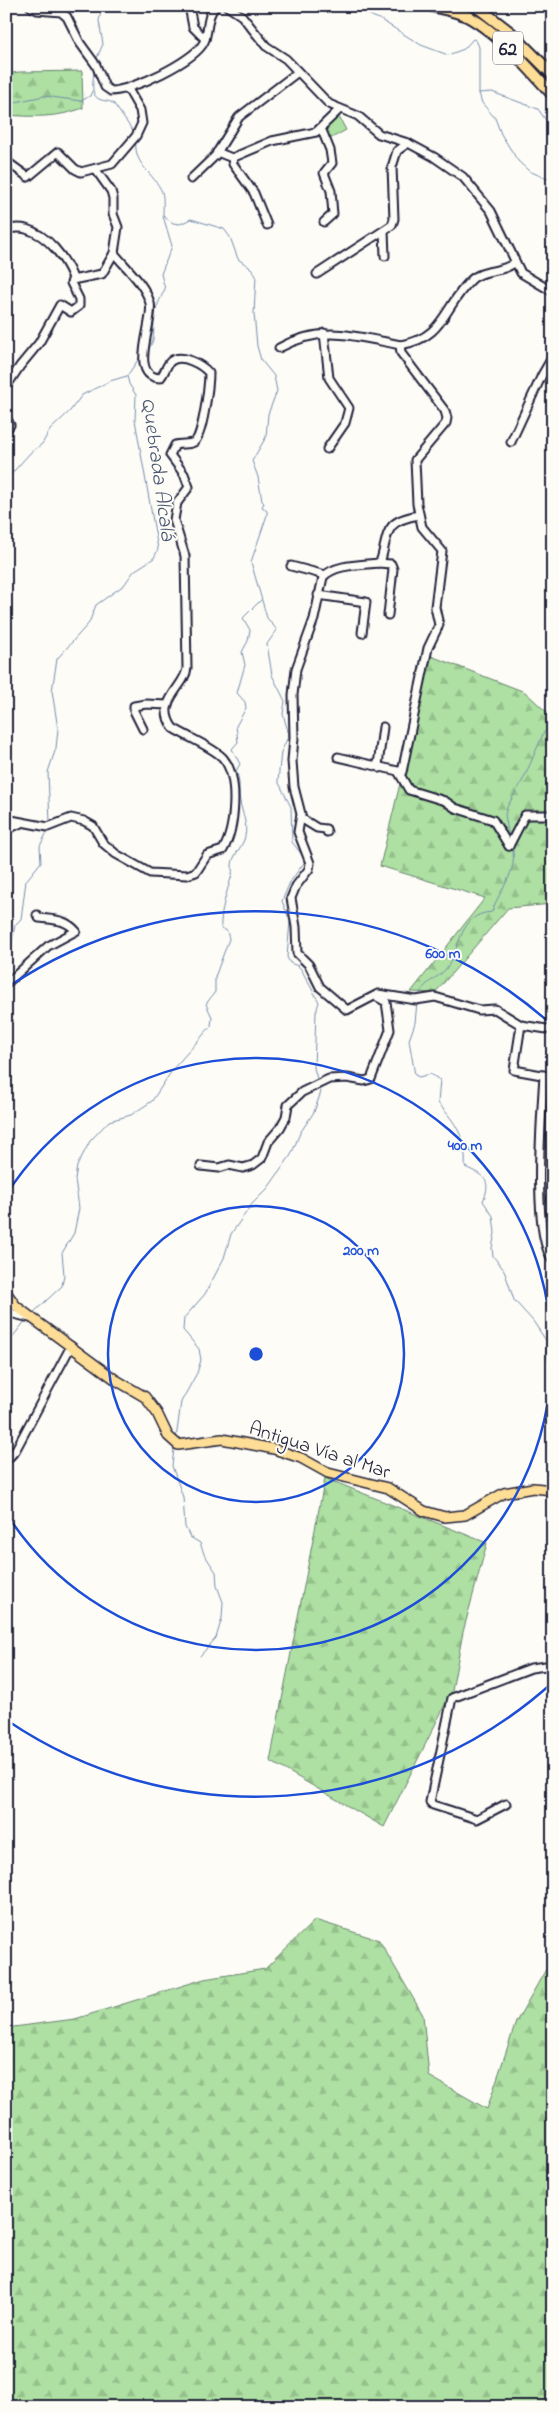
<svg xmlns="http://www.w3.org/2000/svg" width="559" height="2413" font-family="'Indie Flower',sans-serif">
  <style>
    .grass { fill: #ade0a2; stroke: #68816e }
    .forest { fill: url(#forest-firs); stroke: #68816e }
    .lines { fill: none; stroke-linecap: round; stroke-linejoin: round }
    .stream { stroke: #758dac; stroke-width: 1 }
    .minor-casing { stroke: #22223b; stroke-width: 11 }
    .major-casing { stroke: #22223b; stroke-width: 12 }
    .highway-casing { stroke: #22223b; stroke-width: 14 }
    .minor { stroke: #fdfcf7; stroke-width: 7 }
    .major { stroke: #fedd96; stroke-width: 9 }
    .highway { stroke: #fedd96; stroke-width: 10 }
    .ring { fill: none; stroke: #1d4ed8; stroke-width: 2.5 }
    .labels { text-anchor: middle; stroke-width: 4; stroke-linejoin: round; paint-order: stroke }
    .shield { fill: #fdfcf7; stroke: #646373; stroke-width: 1 }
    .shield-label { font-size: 19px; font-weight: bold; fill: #22223b }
    .street-label { font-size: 20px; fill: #22223b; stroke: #fdfcf7 }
    .water-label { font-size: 21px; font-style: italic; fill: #4b5873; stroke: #fdfcf7 }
    .centre { fill: #1d4ed8; stroke: #fdfcf7; stroke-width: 2.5 }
    .ring-label { font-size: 15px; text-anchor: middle; font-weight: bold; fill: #1d4ed8; stroke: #fdfcf7; stroke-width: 4; stroke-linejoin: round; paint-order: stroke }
  </style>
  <defs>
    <pattern id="forest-firs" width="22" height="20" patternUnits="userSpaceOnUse" patternTransform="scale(1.25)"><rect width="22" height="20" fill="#ade0a2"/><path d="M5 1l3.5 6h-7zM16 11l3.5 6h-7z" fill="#95c08c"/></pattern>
  </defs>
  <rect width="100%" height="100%" fill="#fdfcf7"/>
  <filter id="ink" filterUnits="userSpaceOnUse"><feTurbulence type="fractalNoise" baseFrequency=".02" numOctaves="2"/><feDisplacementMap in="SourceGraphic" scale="10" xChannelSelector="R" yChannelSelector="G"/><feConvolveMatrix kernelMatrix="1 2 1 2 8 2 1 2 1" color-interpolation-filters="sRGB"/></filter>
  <g filter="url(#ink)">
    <polygon class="grass" points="338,115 346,130 328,140 322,129"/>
    <g class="forest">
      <path d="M82 71 83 108C57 118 33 117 6 115V74L19 72Z"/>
      <polygon points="431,656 525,692 550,715 553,713 553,904 508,908 435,993 411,992 485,898 380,866"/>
      <polygon points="325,1478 487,1543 463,1632 452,1691 384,1827 270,1761"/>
      <polygon points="315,1920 379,1940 423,2015 429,2076 487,2109 516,2022 553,1957 553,2407 6,2407 6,2028 75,2019 204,1979 265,1969"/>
    </g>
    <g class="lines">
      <g class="stream">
        <polyline points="350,6 381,20 421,45 448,55 464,49 473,39 476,40 479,47 479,93 482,103 495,118 501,134 518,161 529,171 550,180 553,186"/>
        <polyline points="96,60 103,44 99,21 102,6"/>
        <path d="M94 69C94 78 89 94 99 99 105 102 109 100 114 104L135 134"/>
        <polyline points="479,93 492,92 538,109 548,123 553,136"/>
        <polyline points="6,104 44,96 81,101 90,96 92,91"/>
        <path d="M136 141C133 165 154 173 162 192 164 198 163 209 163 216L173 223 180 224 191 219 224 229 230 237 238 259 252 269 256 276 254 313 257 346 261 360 274 376 277 391 268 414 266 437 252 461 258 477 262 501 264 503 262 507 267 511V515L251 562 267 618 277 630 267 644 272 675 285 701 283 714 289 735 281 752 278 781 291 807 292 842 306 860 290 882 282 901 290 921 287 957 290 963 298 966 301 969 319 1002 316 1012 314 1068 318 1082"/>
        <polyline points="553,235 553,249"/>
        <path d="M147 351C156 340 153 334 154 320 155 309 160 299 165 289L161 274 172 246 163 216"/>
        <polyline points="6,480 30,453 42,444 50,430 70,411 82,395 110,381 127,376 140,357"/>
        <polyline points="50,823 48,772 56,748 58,729 52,691 57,659 89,623 96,605 124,585 134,571 154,558 158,549 135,420 136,395 129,384 127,376"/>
        <polyline points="509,837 505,815 507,807 524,778 544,732 553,729"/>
        <polyline points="6,951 11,947 15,925 21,919 26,881 41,862 40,846 48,830"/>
        <polyline points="553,960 553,966"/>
        <path d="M419 996C423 982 437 979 446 969 462 947 458 914 492 912 499 889 519 873 512 846"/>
        <path d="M417 1002 415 1023 409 1040 415 1075 419 1077 430 1074 440 1080 438 1103C456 1123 467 1139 465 1167 485 1176 492 1180 483 1201L493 1216 495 1233 492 1248 493 1256 504 1270 514 1300 533 1321 547 1342 546 1353 553 1372"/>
        <path d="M33 1313 62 1286 64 1275 62 1253 74 1233 79 1208 75 1179 77 1166 90 1141 109 1121 131 1115 152 1101 173 1069 211 1026 212 1017 206 1004 215 992V977L229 939 227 931 221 928C220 912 227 891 232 875 233 871 231 865 233 860 236 852 244 844 245 836 248 824 242 813 240 802 238 791 241 782 236 771L240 764 232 749 238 742 236 726 246 708 245 702 237 693 245 665 242 652 248 641 250 630 243 618 261 600"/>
        <polyline points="6,1345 26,1320"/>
        <polyline points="176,1439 181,1402 197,1373 201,1360 199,1349 183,1330 184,1318 205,1294 224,1258 231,1234 252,1204 268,1188 291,1155 300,1133 314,1112 321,1092 319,1088"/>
        <polyline points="174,1448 172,1466 183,1497 185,1527 190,1537 200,1543 204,1554 216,1572 217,1586 223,1602 222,1618 216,1638 200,1656"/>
      </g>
      <g class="minor-casing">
        <g id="minor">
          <path d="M30 6 37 10 61 12 67 17 80 43 96 65 105 87 111 91C131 91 195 61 204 42 209 31 206 15 216 6"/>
          <polyline points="189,6 193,27 205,39"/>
          <polyline points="227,6 242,16 266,46 286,59 329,104 358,116 379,134 408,143 434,157 463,177 491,211 521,273 553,292"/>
          <polyline points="321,128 330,150 332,163 324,173 331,191 333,214 324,222"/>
          <polyline points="217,152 232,158 233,164 254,193 267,225"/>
          <polyline points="232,158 272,141 316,132 340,109"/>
          <polyline points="6,161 28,177 58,152 75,169 81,172 112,164 136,136 142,123 140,110 128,89"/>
          <polyline points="191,179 215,156 239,117 298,72"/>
          <path d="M6 228C12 229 20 227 26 229 48 235 65 258 73 278"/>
          <polyline points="384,231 385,256"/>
          <polyline points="317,274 392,225 394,219 392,167 397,151 408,143"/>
          <polyline points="324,333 329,378 349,408 345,423 327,449"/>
          <path d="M279 348C322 324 355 336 400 345"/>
          <polyline points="6,387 20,366 39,343 60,305 71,312 79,306 79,299 71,283 72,280 102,274 114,253 118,227 113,214 113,198 111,191 96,170"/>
          <polyline points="6,417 10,425 6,430"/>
          <polyline points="511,442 542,375 553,356"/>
          <path d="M419 515C385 521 389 530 381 560L378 563C361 565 335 564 323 577L314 619 296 669 293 695 294 738 292 761 294 787 301 814 298 832 310 863 309 869 296 886 291 898 296 927 297 953 309 965 320 987 347 1010 378 994 416 1000 435 997 479 1010 495 1009 521 1025 553 1030"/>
          <polyline points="378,563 391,564 393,569 388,615"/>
          <polyline points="291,566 325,575"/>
          <polyline points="318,595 366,602 362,633"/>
          <polyline points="143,729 134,711 134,706 146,704 168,705"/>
          <path d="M338 757 402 772 428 648 439 625 435 607 442 551 422 527 417 504 415 460 446 423 447 418 445 411 401 353 400 345C444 339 444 306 471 280 482 269 502 273 514 263"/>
          <polyline points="380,768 378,765 383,727"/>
          <polyline points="399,773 409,790 445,801 455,808 493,820 509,846"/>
          <path d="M6 819 48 827 71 818 84 821 93 826 103 843 116 854 150 873 187 875 196 872 207 855 223 850C235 829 240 778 223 758 213 747 187 737 173 728 154 701 185 688 187 668L185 556 174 520 177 503 189 487 184 474 170 455 175 445C181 443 189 445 194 442 203 437 209 383 209 373 202 365 182 353 171 361 166 365 165 373 160 378 127 376 155 321 150 303 145 284 126 268 114 253"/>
          <polyline points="301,820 304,820 317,828 326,829 327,832"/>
          <polyline points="6,830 21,823"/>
          <polyline points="509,846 525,815 553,815"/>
          <path d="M6 984 48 946 76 931C65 919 55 920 39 918L37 915"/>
          <polyline points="521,1025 514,1070 553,1077"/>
          <path d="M544 1075C542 1110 531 1236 553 1260"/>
          <polyline points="201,1166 219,1168 229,1165 243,1168 253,1165 262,1158 268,1142 280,1128 286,1117 288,1105 302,1092 329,1079 347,1078 364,1081 371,1079 390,1030 386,1002 377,997"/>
          <polyline points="6,1312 30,1318"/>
          <polyline points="6,1461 15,1451 71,1346"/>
          <polyline points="506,1804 477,1819 433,1805 430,1802 452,1698 531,1668 553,1665"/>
        </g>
      </g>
      <g class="major-casing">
        <polyline id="major" points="6,1292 16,1306 32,1318 116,1380 145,1397 157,1413 168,1436 178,1445 222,1439 274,1449 301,1458 328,1473 388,1488 424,1511 445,1517 465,1515 504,1493 533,1488 553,1490"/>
      </g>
      <g class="highway-casing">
        <g id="highway">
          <path d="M431 6C444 9 457 11 469 17 498 33 531 70 553 95"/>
          <polyline points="476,6 511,33 553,75"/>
        </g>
      </g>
      <use href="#minor" class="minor"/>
      <use href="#major" class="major"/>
      <use href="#highway" class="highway"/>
    </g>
  </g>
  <g class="ring">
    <circle cx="256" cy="1354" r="148"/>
    <path d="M6 1195A296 296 0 1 1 6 1513"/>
    <path d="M552 1683A443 443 0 0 1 8 1721M8 987A443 443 0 0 1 552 1025"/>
  </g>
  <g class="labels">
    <rect class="shield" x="493" y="31.5" width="30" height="33" rx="4"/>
    <g class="shield-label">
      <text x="508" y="55">62</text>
    </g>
    <g class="street-label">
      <text transform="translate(320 1449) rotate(18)" y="7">Antigua Vía al Mar</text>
    </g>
    <g class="water-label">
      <text transform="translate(159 469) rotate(82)" y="7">Quebrada Alcalá</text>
    </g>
  </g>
  <circle cx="256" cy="1354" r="8" class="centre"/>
  <g class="ring-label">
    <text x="443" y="958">600 m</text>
    <text x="465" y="1150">400 m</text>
    <text x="361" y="1255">200 m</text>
  </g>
  <rect width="559" height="2413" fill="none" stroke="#fdfcf7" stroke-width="25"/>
  <rect x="12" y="12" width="534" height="2388" fill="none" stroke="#22223b" stroke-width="2" filter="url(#ink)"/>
</svg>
